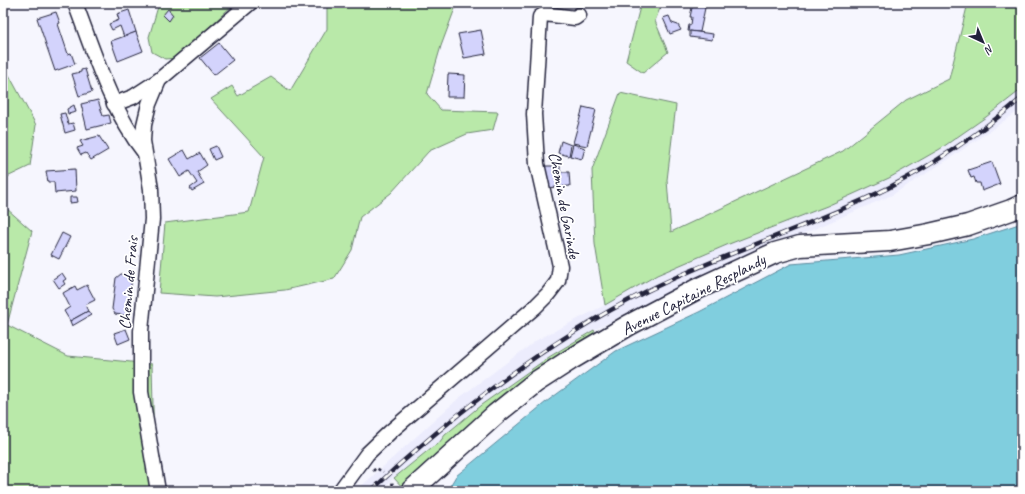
<svg xmlns="http://www.w3.org/2000/svg" width="1025" height="494" font-family="Caveat,sans-serif">
  <style>
    .built { fill: #ececfd }
    .green { fill: #b9e9a9; stroke: #6e8672 }
    .water { fill: #80cede; stroke: #5a899d }
    .building { fill: #d3d3fc; stroke: #22223b }
    .lines { fill: none; stroke-linecap: round; stroke-linejoin: round }
    .minor-casing { stroke: #22223b; stroke-width: 17 }
    .secondary-casing { stroke: #22223b; stroke-width: 23 }
    .path { stroke: #22223b; stroke-width: 2.5; stroke-dasharray: 3 3; stroke-linecap: butt }
    .minor { stroke: #fff; stroke-width: 14 }
    .secondary { stroke: #fff; stroke-width: 20 }
    .rail-casing { stroke: #22223b; stroke-width: 4.5 }
    .rail { stroke: #fff; stroke-width: 3; stroke-dasharray: 9; stroke-linecap: butt }
    .labels { text-anchor: middle; stroke-width: 3.5; stroke-linejoin: round; paint-order: stroke }
    .street-label { font-size: 17px; fill: #22223b; stroke: #fff }
  </style>
  <rect width="100%" height="100%" fill="#f6f6fe"/>
  <filter id="ink" filterUnits="userSpaceOnUse"><feTurbulence type="fractalNoise" baseFrequency=".025" numOctaves="2"/><feDisplacementMap in="SourceGraphic" scale="8" xChannelSelector="R" yChannelSelector="G"/><feConvolveMatrix kernelMatrix="1 2 1 2 8 2 1 2 1" color-interpolation-filters="sRGB"/></filter>
  <g filter="url(#ink)">
    <polygon class="built" points="1022,89 1022,108 1017,112 949,159 892,195 812,230 691,280 594,330 549,357 481,405 445,435 439,443 431,448 394,478 381,491 356,491 459,398 537,340 605,305 657,275 729,244 827,206 889,178 940,149 986,117"/>
    <g class="green">
      <polygon points="160,3 235,3 176,58 165,59 152,52 149,37 157,10"/>
      <polygon points="327,3 457,3 441,46 427,94 441,110 498,112 493,130 467,134 429,151 391,193 360,217 352,250 334,279 285,290 215,297 159,293 165,223 249,212 264,157 211,99 232,86 238,96 271,77 290,91 327,29"/>
      <polygon points="641,3 662,3 655,21 668,52 643,73 626,61"/>
      <polygon points="968,3 1022,3 1022,89 986,117 940,149 889,178 827,206 729,244 657,275 605,305 595,244 592,170 620,93 676,105 667,180 671,232 843,151 906,100 949,79"/>
      <polygon points="9,75 36,125 30,166 3,179 3,77"/>
      <polygon points="3,204 6,208 32,231 7,325 68,356 152,364 155,491 3,491"/>
      <polygon points="594,330 597,335 403,488 394,478 431,448 439,443 445,435 481,405 549,357"/>
    </g>
    <polygon class="water" points="1022,223 1022,491 447,491 456,476 546,402 616,351 699,312 791,264 899,255 973,239"/>
    <g class="building">
      <polygon points="693,3 706,3 700,32 688,31 689,25 691,25 692,17 690,17"/>
      <polygon points="168,9 173,15 169,21 163,15"/>
      <polygon points="129,10 136,32 124,37 120,26 112,30 109,24 119,20 117,14"/>
      <polygon points="56,12 60,23 58,24 68,54 71,53 75,64 55,71 37,18"/>
      <polygon points="669,16 672,23 678,25 681,30 670,34 663,18"/>
      <polygon points="481,30 486,54 464,58 458,34"/>
      <polygon points="690,31 713,34 712,40 690,37"/>
      <polygon points="136,32 143,51 118,61 111,41"/>
      <polygon points="219,43 233,60 214,75 200,58"/>
      <polygon points="85,69 92,92 79,96 72,74 81,72 81,70"/>
      <polygon points="448,74 465,75 464,97 447,97"/>
      <polygon points="98,100 103,116 109,115 111,123 87,129 81,104"/>
      <polygon points="74,105 76,112 68,114 67,109"/>
      <polygon points="583,107 596,110 587,146 573,143"/>
      <polygon points="65,113 68,124 73,123 75,130 65,133 60,114"/>
      <polygon points="99,136 108,150 91,160 86,153 81,155 77,148 83,146 80,141"/>
      <polygon points="561,141 571,145 569,156 558,153"/>
      <polygon points="573,144 585,148 582,159 570,156"/>
      <polygon points="216,146 221,157 214,160 209,149"/>
      <polygon points="184,150 189,159 200,153 207,165 197,172 204,184 192,191 190,188 197,183 189,171 180,177 169,159"/>
      <polygon points="992,162 1000,184 982,191 980,183 976,183 974,177 971,178 968,170"/>
      <polygon points="544,166 560,166 560,172 569,172 570,186 546,188"/>
      <polygon points="75,169 76,191 55,193 54,182 48,182 46,171"/>
      <polygon points="70,197 77,197 78,202 70,203"/>
      <polygon points="62,233 70,237 59,259 51,255"/>
      <polygon points="62,273 66,279 63,281 65,284 59,288 53,279"/>
      <polygon points="121,274 132,275 128,316 115,314 112,309 116,278"/>
      <polygon points="87,285 95,300 85,305 88,311 70,321 64,311 70,307 63,293 75,286 77,290"/>
      <polygon points="88,311 91,315 72,326 70,321"/>
      <polygon points="126,329 130,339 118,344 114,333"/>
    </g>
    <g class="lines">
      <g class="minor-casing">
        <g id="minor">
          <path d="M75 3C94 53 111 110 144 152"/>
          <polyline points="114,104 133,97 159,80 250,3"/>
          <polyline points="158,491 141,392 141,331 152,219 151,189 143,141 144,125 149,104 159,80"/>
          <polyline points="340,491 367,454 390,432 535,307 548,294 558,281 560,266 537,164 534,114 540,17 545,14 575,18 579,15"/>
        </g>
      </g>
      <g class="secondary-casing">
        <polyline id="secondary" points="411,491 496,414 536,382 570,360 629,325 697,289 775,253 800,246 890,241 929,234 968,225 1011,210 1022,205"/>
      </g>
      <g class="path">
        <polyline points="373,471 376,468 383,472"/>
        <polyline points="391,491 393,488 392,481"/>
      </g>
      <use href="#minor" class="minor"/>
      <use href="#secondary" class="secondary"/>
      <g class="rail-casing">
        <path id="rail" d="M371 491C383 480 395 468 408 457 481 393 560 334 647 291 725 252 810 227 888 188 935 164 981 132 1022 98"/>
      </g>
      <use href="#rail" class="rail"/>
    </g>
  </g>
  <g class="labels">
    <g class="street-label">
      <text transform="translate(565 205) rotate(79)" y="6">Chemin de Garinde</text>
      <text transform="translate(128 283) rotate(-85)" y="6">Chemin de Frais</text>
      <text transform="translate(693 294) rotate(-27)" y="6">Avenue Capitaine Resplandy</text>
    </g>
  </g>
  <rect width="1025" height="494" fill="none" stroke="#fff" stroke-width="16"/>
  <rect x="8" y="8" width="1009" height="478" fill="none" stroke="#22223b" stroke-width="1.5" filter="url(#ink)"/>
  <g transform="translate(983 42) rotate(136)" stroke="#ffffff" stroke-width="3" paint-order="stroke">
  <path d="M0-3L7 15L0 10L-7 15Z" fill="#22223b"/>
  <text y="-6" font-size="11" font-weight="bold" text-anchor="middle" fill="#22223b">N</text>
  </g>
</svg>
